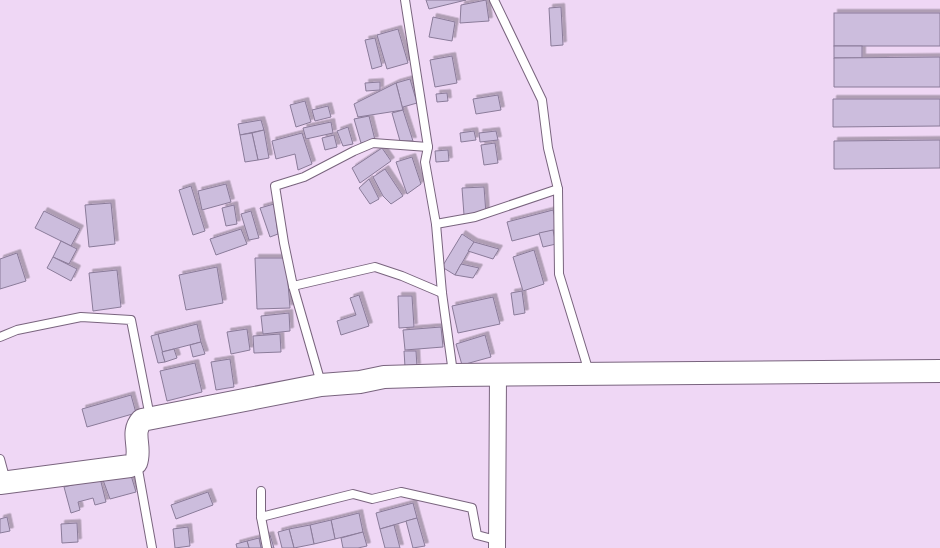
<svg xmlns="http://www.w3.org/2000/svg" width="940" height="548" font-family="'Space Grotesk',sans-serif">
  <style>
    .building { fill: #ccbddd; stroke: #8a7b99; filter: url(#shadow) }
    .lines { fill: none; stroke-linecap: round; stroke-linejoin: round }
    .lane-casing { stroke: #79647e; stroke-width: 10 }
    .street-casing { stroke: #79647e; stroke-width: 18 }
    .secondary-casing { stroke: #79647e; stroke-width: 24 }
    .lane { stroke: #fff; stroke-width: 8 }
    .street { stroke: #fff; stroke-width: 16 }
    .secondary { stroke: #fff; stroke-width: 22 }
  </style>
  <defs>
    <filter id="shadow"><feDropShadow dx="3.5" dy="-3.5" stdDeviation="0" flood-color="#0004"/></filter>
  </defs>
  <rect width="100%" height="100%" fill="#efd7f5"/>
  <g class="building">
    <polygon points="426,0 466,0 429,9"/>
    <polygon points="486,0 489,21 460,23 461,5"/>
    <polygon points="561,7 563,45 551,46 549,8"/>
    <rect x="834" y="13" width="106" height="33"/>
    <polygon points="433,17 455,22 452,41 429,37"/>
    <polygon points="398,29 408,63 387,69 377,35"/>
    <polygon points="375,38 382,66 372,69 365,40"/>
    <rect x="834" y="46" width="28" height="12"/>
    <polygon points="452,56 457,83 435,87 430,60"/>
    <polygon points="940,57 940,87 834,87 834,58"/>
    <polygon points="410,79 417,103 403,107 403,110 396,83"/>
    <polygon points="380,82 380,90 366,91 365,83"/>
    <polygon points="396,83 403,110 358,117 354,104"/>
    <polygon points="447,93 448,101 437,102 436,94"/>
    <polygon points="498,95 501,110 476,114 473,99"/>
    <polygon points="833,99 940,99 940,126 833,127"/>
    <polygon points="305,101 311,122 296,127 290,105"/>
    <polygon points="328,106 331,117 315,121 312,110"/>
    <polygon points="403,110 413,141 400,141 392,113"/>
    <polygon points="369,116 375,140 361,143 354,119"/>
    <polygon points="261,120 264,130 240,135 238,124"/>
    <polygon points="331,122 333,133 306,139 303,128"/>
    <polygon points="348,127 353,144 343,146 337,131"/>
    <polygon points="264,130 269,158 258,160 252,133"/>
    <polygon points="474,131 476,140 461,142 460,133"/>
    <polygon points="496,131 498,140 480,142 479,133"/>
    <polygon points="252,133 258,160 245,162 240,135"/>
    <polygon points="302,133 312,164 298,170 295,154 276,159 272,141"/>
    <polygon points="334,135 337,147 325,150 322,138"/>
    <polygon points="940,140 940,168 834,169 834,141"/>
    <polygon points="495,143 498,163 484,165 481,145"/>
    <polygon points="382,148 391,161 360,183 352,168"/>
    <polygon points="448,150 449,161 436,162 435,151"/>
    <polygon points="412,157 421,184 407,194 396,162"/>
    <polygon points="385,169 403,196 391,204 383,196 373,177"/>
    <polygon points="369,179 379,199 370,204 359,188"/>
    <polygon points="226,184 231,202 202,210 198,191"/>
    <polygon points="191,186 205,231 193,235 179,190"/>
    <polygon points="484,187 486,214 464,215 462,188"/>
    <polygon points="111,203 115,244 89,247 85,205"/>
    <polygon points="274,204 278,234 270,237 260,208"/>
    <polygon points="234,205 237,224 226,226 222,208"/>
    <polygon points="553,210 558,229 512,241 507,222"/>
    <polygon points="44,211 80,229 71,246 35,228"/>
    <polygon points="251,211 259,238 249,240 241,214"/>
    <polygon points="241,229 247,244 216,255 210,239"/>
    <polygon points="553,230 556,244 543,247 539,233"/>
    <polygon points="462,234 474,242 455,275 442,267"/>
    <polygon points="61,241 77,249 69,264 53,257"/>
    <polygon points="474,242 499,249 493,259 468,251"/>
    <polygon points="534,250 544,284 523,291 513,257"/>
    <polygon points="17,253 26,281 0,289 0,259"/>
    <polygon points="53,257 77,269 71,281 47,268"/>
    <polygon points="255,258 286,258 290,308 257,309"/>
    <polygon points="461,264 479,268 473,278 455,275"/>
    <polygon points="217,267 223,303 186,310 179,275"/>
    <polygon points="117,270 121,307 93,311 89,273"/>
    <polygon points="522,291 525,313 514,315 511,293"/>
    <polygon points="359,295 369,326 341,335 337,321 356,315 350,298"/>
    <polygon points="398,296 412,296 414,327 399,328"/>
    <polygon points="493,297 500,324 458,333 452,306"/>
    <polygon points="289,313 290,331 263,334 261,316"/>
    <polygon points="197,324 201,342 162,352 158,334"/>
    <polygon points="441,327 443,347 405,350 403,330"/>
    <polygon points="247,329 250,350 231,354 227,332"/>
    <polygon points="158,334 165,362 158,363 151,336"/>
    <polygon points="280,334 281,352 254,353 253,336"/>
    <polygon points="485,335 491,357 462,365 456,344"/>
    <polygon points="201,342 205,354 193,357 190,345"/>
    <polygon points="174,349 177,358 165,362 162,352"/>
    <polygon points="404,351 416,351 417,367 405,367"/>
    <polygon points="230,359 234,387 216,390 211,362"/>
    <polygon points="195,363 202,392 167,401 160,371"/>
    <polygon points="131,395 136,413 87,427 82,409"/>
    <polygon points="130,472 136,492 110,499 103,480"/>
    <polygon points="100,478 106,502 95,505 93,498 78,502 80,510 71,513 64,487"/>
    <polygon points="208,492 213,505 176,519 171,505"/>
    <polygon points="413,503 417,518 380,529 376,513"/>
    <polygon points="359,513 363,532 335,539 331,520"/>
    <polygon points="7,517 10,531 0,533 0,519"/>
    <polygon points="417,518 425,546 413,548 406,521"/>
    <polygon points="331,520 335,539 314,544 310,525"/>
    <polygon points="77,523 78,542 62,543 61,524"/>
    <polygon points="310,525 314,544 294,548 289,529"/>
    <polygon points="394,525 400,548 385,548 380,529"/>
    <polygon points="188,527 190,546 175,548 173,529"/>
    <polygon points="289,529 294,548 282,548 278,532"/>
    <polygon points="363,532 367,546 358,548 343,548 341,538"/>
    <polygon points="270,535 274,548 261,548 259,538"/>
    <polygon points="259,538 261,548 249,548 247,541"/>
    <polygon points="247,541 249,548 237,548 236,544"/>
  </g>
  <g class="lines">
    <g class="lane-casing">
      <g id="lane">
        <polyline points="405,0 428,147 425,162 436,224 442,293 453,373"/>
        <polyline points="494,0 542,100 548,148 558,189 559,274 589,372"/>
        <polyline points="436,224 475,217 558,189"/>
        <polyline points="293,286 375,267 402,276 442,293"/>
        <polyline points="0,337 17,330 81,317 131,320 150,417"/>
        <polyline points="321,383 293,286 284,243 275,186 304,177 354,151 373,143 428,147"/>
        <polyline points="0,459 6,481"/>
        <polyline points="137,464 152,548"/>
        <polyline points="261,491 261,517 267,548"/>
        <polyline points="261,517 353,494 372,499 401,492 472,508 477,535 496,540"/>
      </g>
    </g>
    <g class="street-casing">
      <polyline id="street" points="497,548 498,375"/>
    </g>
    <g class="secondary-casing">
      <path id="secondary" d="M0 483 130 466 136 463C142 447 130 433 142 420L321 385 360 382 384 377 453 375 940 371"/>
    </g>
    <use href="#lane" class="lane"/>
    <use href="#street" class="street"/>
    <use href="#secondary" class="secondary"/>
  </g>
</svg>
